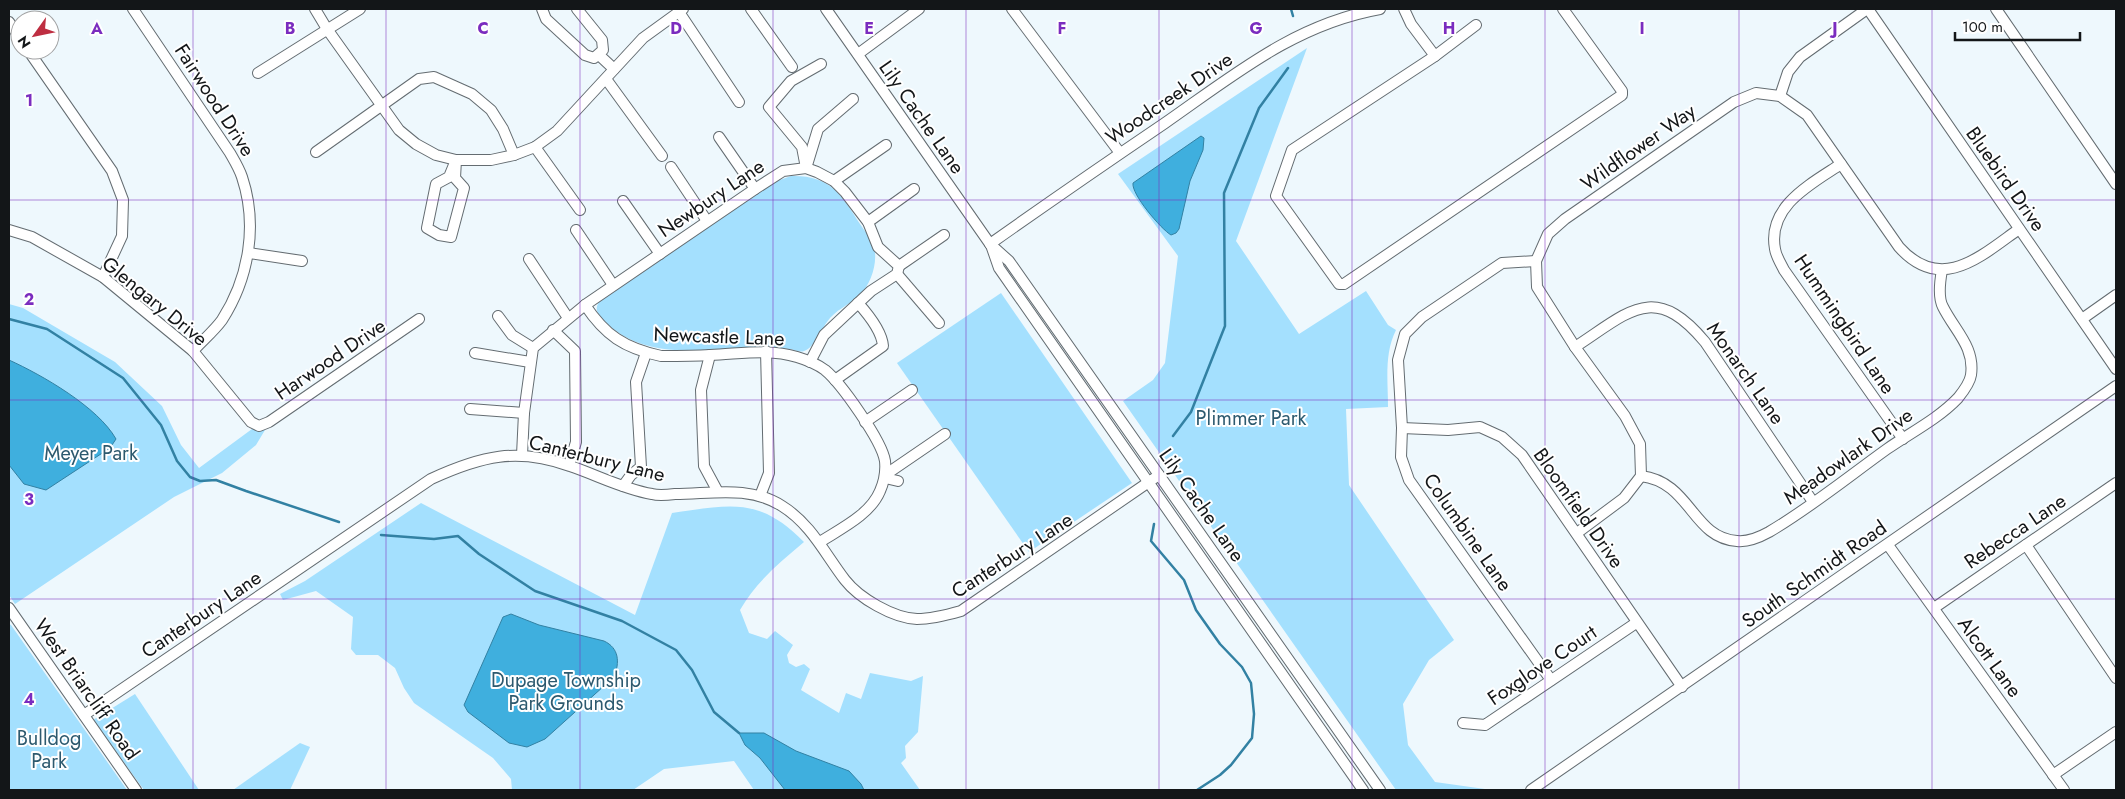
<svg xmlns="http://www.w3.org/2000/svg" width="2125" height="799" font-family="Jost,sans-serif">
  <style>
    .green { fill: #a4e0fe }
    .water { fill: #3fafde; stroke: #3281a3 }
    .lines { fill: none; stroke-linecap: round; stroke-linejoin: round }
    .stream { stroke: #3281a3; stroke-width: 2.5 }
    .minor-casing { stroke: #646c71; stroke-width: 12 }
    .minor { stroke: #fff; stroke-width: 10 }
    .grid { fill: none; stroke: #7b2cbf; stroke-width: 1; stroke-opacity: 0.55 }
    .labels { text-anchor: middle; stroke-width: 4; stroke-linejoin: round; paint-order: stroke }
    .street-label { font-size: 20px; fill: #131618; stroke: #fff }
    .park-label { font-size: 20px; fill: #2d5a6f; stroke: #fff }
    .grid-label { font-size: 16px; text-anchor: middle; font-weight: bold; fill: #7b2cbf; stroke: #fff; stroke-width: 4; stroke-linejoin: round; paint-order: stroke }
  </style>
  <rect width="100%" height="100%" fill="#eef8fd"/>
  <g class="green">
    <path d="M1307 48 1236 241 1299 334 1366 291 1388 325 1396 330C1384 354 1388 381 1388 407L1346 409 1349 485 1454 640 1429 660 1403 704 1408 745 1435 782 1492 790H1396L1123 401 1153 380 1165 363 1178 256 1118 174Z"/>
    <path d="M791 176C830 175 841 194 860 224 864 230 870 237 873 243 879 260 872 283 859 296 849 305 835 310 827 322 821 330 814 348 804 351 799 353 794 349 789 349 781 348 772 349 763 348 709 348 646 363 604 321 598 315 594 310 599 302L760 192 777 181Z"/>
    <polygon points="1001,293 1132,483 1029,552 897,363"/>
    <polygon points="9,304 23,308 115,362 162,406 181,445 199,468 252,429 265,430 256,445 222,473 174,497 15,604 9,595"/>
    <path d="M421 503 635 615 672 513C730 505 759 496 804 542 779 563 756 582 740 610L749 633 767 639 775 631 793 645 787 655 789 663 796 667 804 664 810 669 801 690 839 713 846 693 861 699 870 673 911 681 923 676 918 732 905 746 906 758 901 763 920 790H754L734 761 664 769 633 790H512L511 779 493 758 414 703 404 688 395 668 378 655H356L351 649 353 617 316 591 283 600 280 594 305 581Z"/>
    <polygon points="9,624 11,625 127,790 9,790"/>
    <polygon points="135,694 199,790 144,790 93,720"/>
    <polygon points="300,743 310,747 290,790 233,790"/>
  </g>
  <g class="water">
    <path d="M1201 136 1204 138 1203 150 1190 181 1179 229 1176 233 1171 235C1161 229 1131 194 1133 183Z"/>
    <path d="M9 360C42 375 98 407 116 439L110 448 46 490 24 484 9 465Z"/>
    <path d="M511 614 539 625 604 641C619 648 620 662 614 677L545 739 527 747 509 743 468 712 464 705 503 617Z"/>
    <polygon points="739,733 764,733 796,751 849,771 861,784 864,790 785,790 760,758 745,745"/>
  </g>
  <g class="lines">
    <g class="stream">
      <polyline points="1291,9 1293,16"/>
      <polyline points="9,319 47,329 123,378 161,425 177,461 190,477 200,481 216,480 246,491 339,522"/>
      <polyline points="1173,436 1191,412 1225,326 1224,193 1259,108 1288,68"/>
      <polyline points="1154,524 1151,541 1184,580 1196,610 1220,644 1242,667 1251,683 1254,714 1252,738 1231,765 1220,775 1197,790"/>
      <polyline points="381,535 434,539 458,536 479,554 535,591 622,621 676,650 692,670 714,712 739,733"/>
    </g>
    <g class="minor-casing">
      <g id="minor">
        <path d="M133 9 230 153C234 160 239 168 242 177 258 225 249 278 222 320 214 331 202 341 193 351"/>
        <polyline points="315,9 327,29 399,130 416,144 436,155 456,160 491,160 514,155 535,147 557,131 643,38 683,9"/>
        <polyline points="542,9 546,19 585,55 594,58 603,50 602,40 577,9"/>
        <polyline points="751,9 792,67"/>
        <polyline points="826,9 990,244 1009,261 1380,790"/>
        <polyline points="1012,9 1120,153"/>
        <polyline points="1404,9 1411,24 1435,56"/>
        <polyline points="1868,9 2116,369"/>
        <polyline points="1996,9 2116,184"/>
        <polyline points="679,12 739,102"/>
        <polyline points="9,22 20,38"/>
        <polyline points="1476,25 1435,56 1292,150 1276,196 1339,284 1344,284 1622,95 1622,91 1563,9"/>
        <polyline points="28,50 112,171 123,200 122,236 103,277"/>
        <polyline points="858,54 919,9"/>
        <polyline points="599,55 614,69"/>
        <polyline points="258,73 360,9"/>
        <polyline points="606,79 662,156"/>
        <polyline points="1780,96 1788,72 1800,57 1867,9"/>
        <polyline points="719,137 755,189"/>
        <polyline points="535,147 580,210"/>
        <polyline points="316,152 419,79 434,77 472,94 491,110 503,129 514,155"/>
        <polygon points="456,160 455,178 464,188 451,237 439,235 427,228 436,184 449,177"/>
        <path d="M1841 164C1811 184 1767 206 1775 249 1776 256 1781 264 1784 270L1903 439"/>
        <polyline points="807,165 818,129 853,99"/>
        <polyline points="671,167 707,221"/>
        <polyline points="806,168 802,147 769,107 791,81 821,64"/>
        <polyline points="834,181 886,145"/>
        <polyline points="623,201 660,254"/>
        <polyline points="868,222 914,189"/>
        <polyline points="9,230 32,237 103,277 193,351 251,422 259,426 269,422 419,319"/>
        <polyline points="576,230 613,285"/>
        <path d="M990 244C1048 203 1106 163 1165 123 1234 75 1295 24 1380 9"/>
        <polyline points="991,245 999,268 1363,790"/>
        <polyline points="249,253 302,261"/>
        <polyline points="529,259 568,318"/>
        <polyline points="1536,261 1502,263 1422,317 1405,334 1398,360 1402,428 1401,457 1409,480 1551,680"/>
        <polyline points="899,266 944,235"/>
        <polyline points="897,274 939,323"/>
        <path d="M585 305C605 335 624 348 661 356 677 356 694 356 710 355 740 354 768 348 797 357 807 360 817 364 825 370 841 383 882 441 885 461 886 471 884 482 880 491 870 515 840 529 820 542"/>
        <polyline points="498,316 512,335 533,348"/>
        <polyline points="2082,319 2116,295"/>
        <polyline points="553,330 575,351 576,442 569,465"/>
        <path d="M1575 347C1629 312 1654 281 1705 342L1813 502"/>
        <polyline points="475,353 530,362"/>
        <polyline points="710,355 701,390 704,466 718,492"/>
        <path d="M835 380 883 346C882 332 867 313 858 303"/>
        <polyline points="470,409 524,413"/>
        <polyline points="865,422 912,390"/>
        <polyline points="1402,428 1448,430 1480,427 1502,437 1522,455 1682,687"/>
        <polyline points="522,455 524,413 533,348 585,305 755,189 783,171 806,168 817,172 834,181 845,192 868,222 878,247 899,266 897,274 871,291 824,335 810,362"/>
        <polyline points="885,475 945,434"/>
        <path d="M1641 476C1691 482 1692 538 1737 541 1747 542 1760 537 1769 532 1810 508 1848 477 1887 449 1910 433 1938 419 1958 398 1962 393 1970 382 1971 375 1975 347 1955 331 1943 307 1938 298 1940 281 1942 270"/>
        <polyline points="885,478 898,481"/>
        <polyline points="623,486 631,475 641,467 636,382 646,353"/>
        <polyline points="760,496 769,473 766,351"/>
        <path d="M1577 533 1624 498 1641 476 1640 444 1625 416 1575 347 1537 287 1536 261 1548 234 1565 219 1734 102 1756 93 1780 96 1807 115 1899 247C1941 294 1981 256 2019 229"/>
        <polyline points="1888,545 2064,790"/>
        <polyline points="2026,545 2116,678"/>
        <polyline points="9,608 136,790"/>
        <polyline points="1934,608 2116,483"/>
        <path d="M84 715 431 479C481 456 517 447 570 466 597 475 623 489 652 494 659 496 667 495 675 494 711 494 749 485 782 506 811 524 825 554 845 580 859 598 893 618 917 619 932 619 947 615 961 611L1159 475"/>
        <polyline points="1463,723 1485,725 1636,623"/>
        <polyline points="2053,775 2116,732"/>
        <polyline points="1531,790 2116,386"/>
      </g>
    </g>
    <use href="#minor" class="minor"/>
  </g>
  <path class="grid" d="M193 9V790M386 9V790M580 9V790M773 9V790M966 9V790M1159 9V790M1352 9V790M1545 9V790M1739 9V790M1932 9V790M9 200H2116M9 400H2116M9 599H2116"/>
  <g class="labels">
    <g class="street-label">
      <text transform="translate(1169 98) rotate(-34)" y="7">Woodcreek Drive</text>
      <text transform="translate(215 100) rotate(57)" y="7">Fairwood Drive</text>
      <text transform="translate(922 117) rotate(55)" y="7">Lily Cache Lane</text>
      <text transform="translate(1638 147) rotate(-35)" y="7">Wildflower Way</text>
      <text transform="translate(2006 179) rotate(55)" y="7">Bluebird Drive</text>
      <text transform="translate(711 198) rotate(-34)" y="7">Newbury Lane</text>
      <text transform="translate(155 301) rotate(39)" y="7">Glengary Drive</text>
      <text transform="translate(1845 324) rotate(56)" y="7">Hummingbird Lane</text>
      <text transform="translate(719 336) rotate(2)" y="7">Newcastle Lane</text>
      <text transform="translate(330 359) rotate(-34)" y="7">Harwood Drive</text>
      <text transform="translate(1746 373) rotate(55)" y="7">Monarch Lane</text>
      <text transform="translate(1848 456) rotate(-35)" y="7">Meadowlark Drive</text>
      <text transform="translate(597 458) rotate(14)" y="7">Canterbury Lane</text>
      <text transform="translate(1202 505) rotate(55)" y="7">Lily Cache Lane</text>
      <text transform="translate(1579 508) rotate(55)" y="7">Bloomfield Drive</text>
      <text transform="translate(2015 531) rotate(-34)" y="7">Rebecca Lane</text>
      <text transform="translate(1468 532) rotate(55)" y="7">Columbine Lane</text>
      <text transform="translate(1012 555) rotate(-33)" y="7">Canterbury Lane</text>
      <text transform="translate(1814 574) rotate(-35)" y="7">South Schmidt Road</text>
      <text transform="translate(201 614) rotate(-34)" y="7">Canterbury Lane</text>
      <text transform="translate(1990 657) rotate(54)" y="7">Alcott Lane</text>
      <text transform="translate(1542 665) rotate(-34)" y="7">Foxglove Court</text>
      <text transform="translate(87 689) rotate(55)" y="7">West Briarcliff Road</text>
    </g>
    <g class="park-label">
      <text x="1251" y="425">Plimmer Park</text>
      <text x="91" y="460">Meyer Park</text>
      <text x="566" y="687">Dupage Township<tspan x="566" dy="23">Park Grounds</tspan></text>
      <text x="49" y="745">Bulldog<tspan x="49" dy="23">Park</tspan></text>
    </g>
  </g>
  <g class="grid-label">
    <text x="97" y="34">A</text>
    <text x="290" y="34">B</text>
    <text x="483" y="34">C</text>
    <text x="676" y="34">D</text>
    <text x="869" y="34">E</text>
    <text x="1062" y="34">F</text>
    <text x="1256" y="34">G</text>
    <text x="1449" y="34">H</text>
    <text x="1642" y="34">I</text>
    <text x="1835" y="34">J</text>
    <text x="29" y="106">1</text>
    <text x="29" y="305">2</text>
    <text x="29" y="505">3</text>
    <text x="29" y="705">4</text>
  </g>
  <rect width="2125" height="799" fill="none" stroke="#131618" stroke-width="20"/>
  <g transform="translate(35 35) rotate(237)"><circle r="24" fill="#ffffff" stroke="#a1a2a3"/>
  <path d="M0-4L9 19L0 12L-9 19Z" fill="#be2e41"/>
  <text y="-8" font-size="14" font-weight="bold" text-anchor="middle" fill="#131618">N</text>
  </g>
  <path d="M1955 32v8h125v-8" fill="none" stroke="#131618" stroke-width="2.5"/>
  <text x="1962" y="32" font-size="15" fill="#131618" stroke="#ffffff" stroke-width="4" paint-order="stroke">100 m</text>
</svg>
